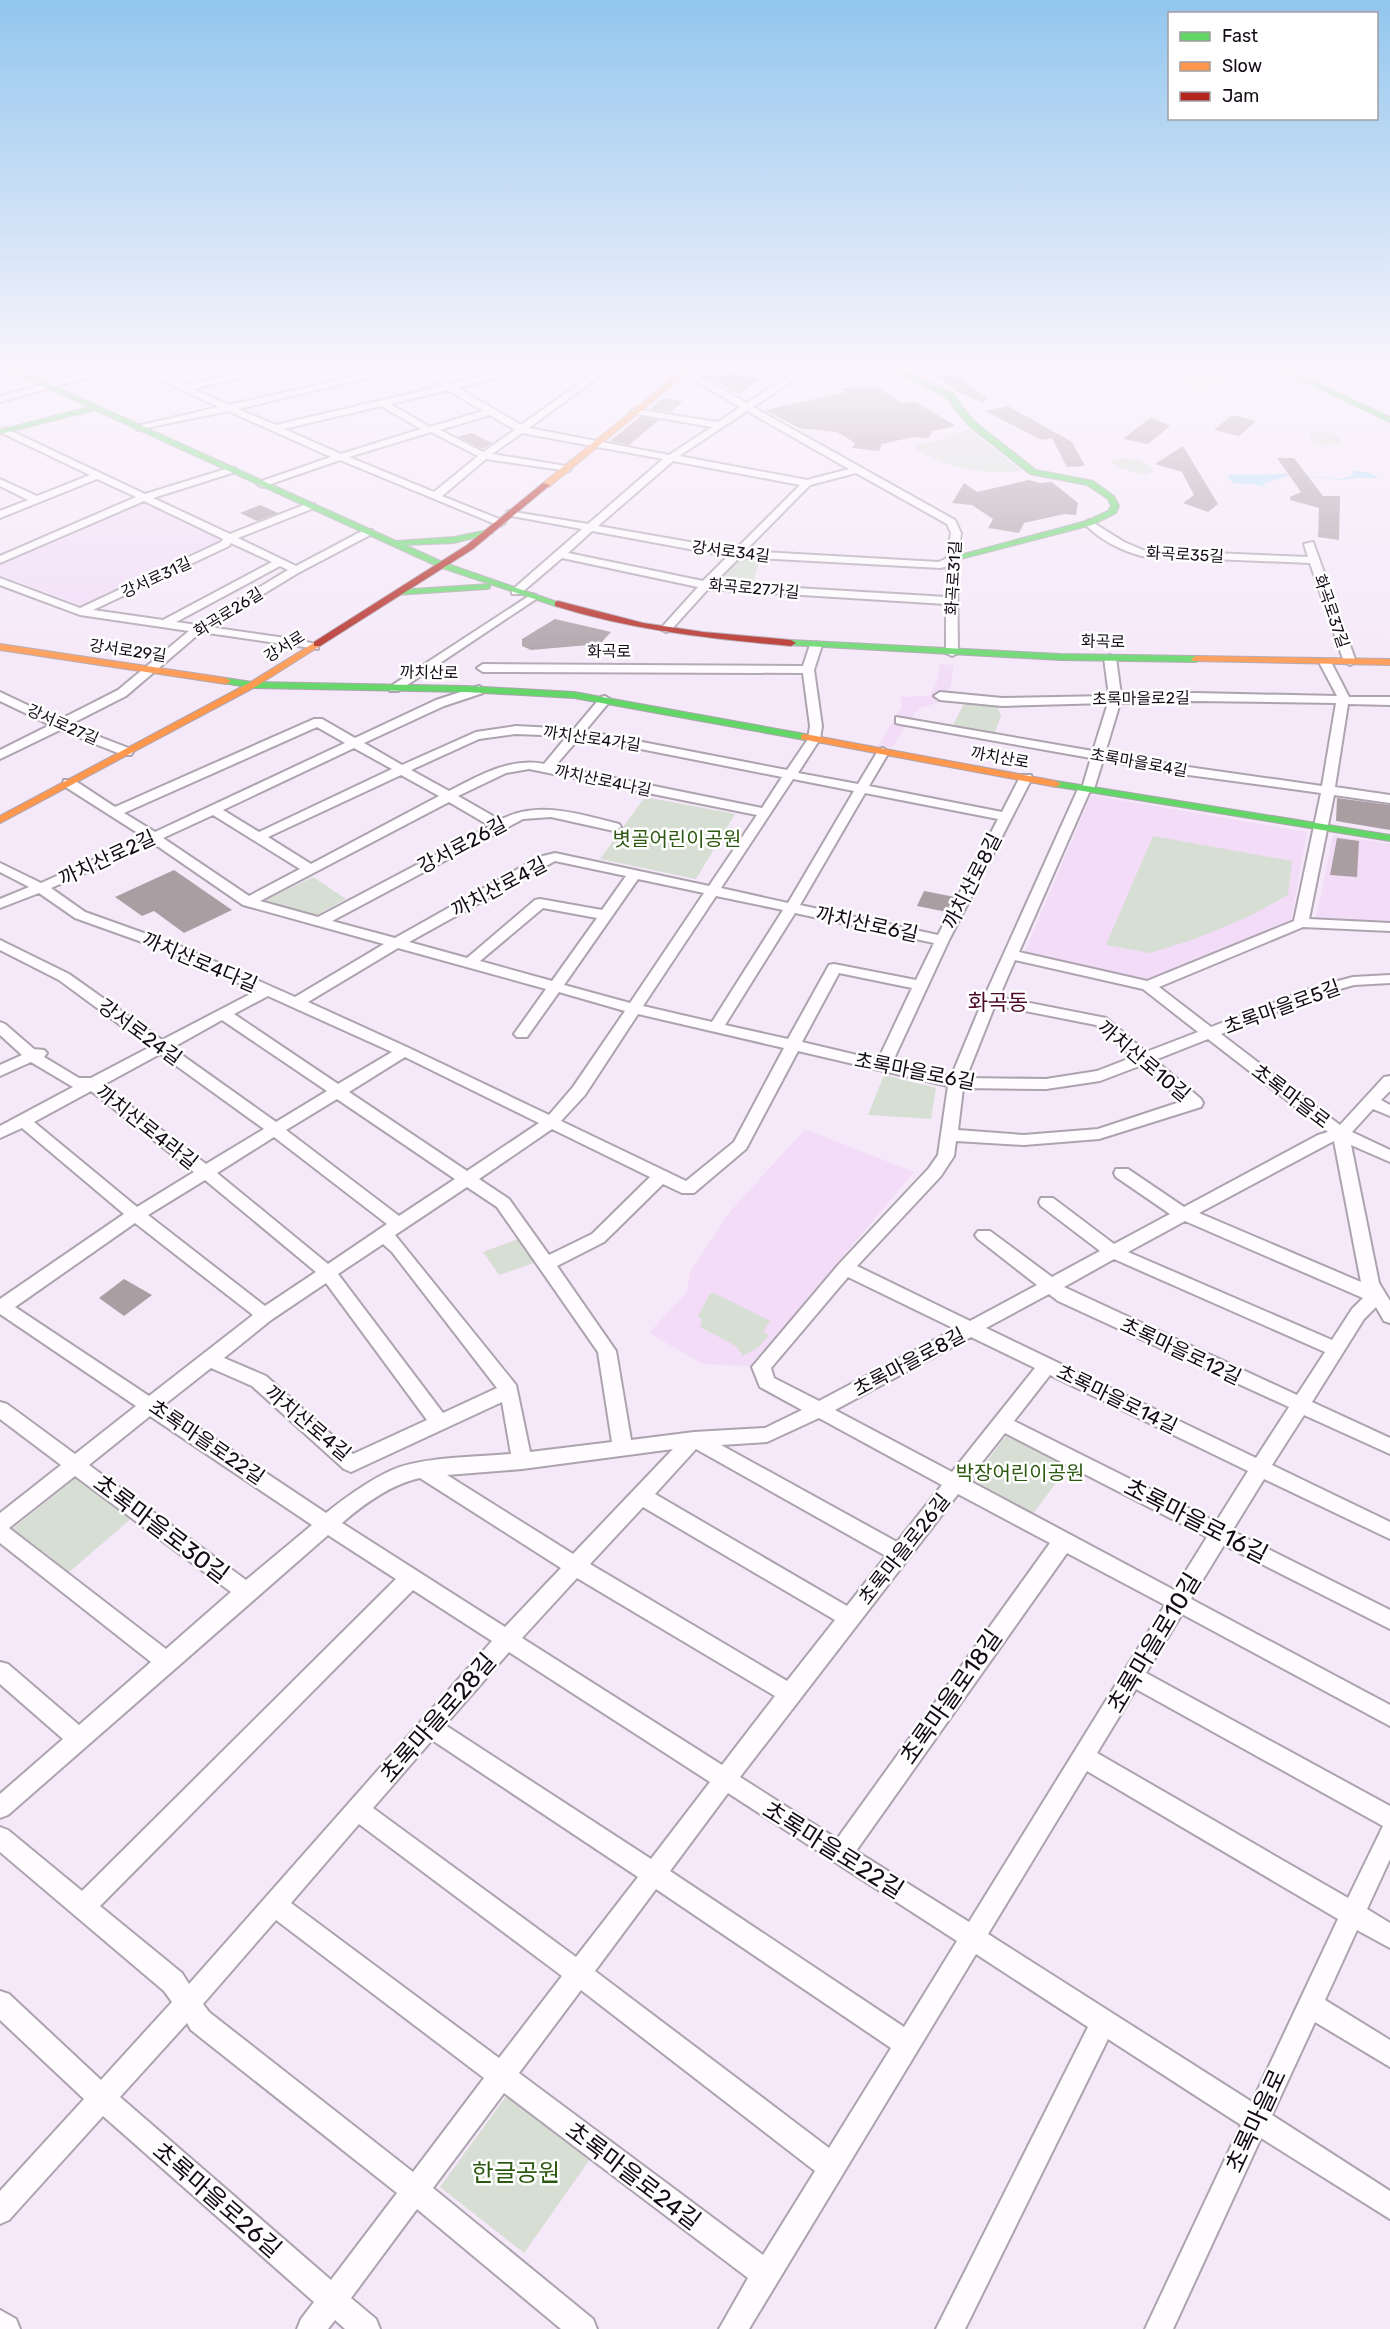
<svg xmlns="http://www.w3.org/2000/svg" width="1390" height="2329" font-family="Rubik,'Noto Sans KR',sans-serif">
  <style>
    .built { fill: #f2dcf7 }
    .green { fill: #d7ded4 }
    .water { fill: #b2e0f8 }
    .building { fill: #aa9ea3 }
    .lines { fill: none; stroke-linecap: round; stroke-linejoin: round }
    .street-casing { stroke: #ada3af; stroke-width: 4 }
    .fast-casing { stroke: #ada3af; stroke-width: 2 }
    .slow-casing { stroke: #ada3af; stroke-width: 2 }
    .jam-casing { stroke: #ada3af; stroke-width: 2 }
    .street { fill: #fefcfe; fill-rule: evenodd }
    .fast { fill: #63d668; fill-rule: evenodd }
    .slow { fill: #ff974d; fill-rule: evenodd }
    .jam { fill: #b3261e; fill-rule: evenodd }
    .labels { text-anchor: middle; stroke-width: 5; stroke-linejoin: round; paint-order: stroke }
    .far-street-label { font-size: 16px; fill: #130b15; stroke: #fff }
    .park-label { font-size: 20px; fill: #2e5912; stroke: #fff }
    .street-label { font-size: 20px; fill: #130b15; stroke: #fff }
    .quarter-label { font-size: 22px; fill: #4d0a27; stroke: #fff }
    .near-street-label { font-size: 24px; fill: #130b15; stroke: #fff }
    .near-park-label { font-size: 24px; fill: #2e5912; stroke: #fff }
  </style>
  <rect width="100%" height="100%" fill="#f5e8f9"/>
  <g class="built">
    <polygon points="139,503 146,503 224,540 85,607 0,575 0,563"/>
    <polygon points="940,664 954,665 951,685 944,700 918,709 892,747 878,746 902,707 900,697 930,696 937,682"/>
    <polygon points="1091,795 1307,832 1291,921 1149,979 1024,954"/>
    <polygon points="1333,835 1390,844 1390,922 1316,919"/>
    <polygon points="805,1129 914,1172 750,1366 703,1364 649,1333 687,1292 690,1272 728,1214"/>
  </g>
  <g class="green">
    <polygon points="1191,368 1204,368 1232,382 1198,389 1167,373"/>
    <path d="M969 429 1022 471C981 475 950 469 915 449L917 445 941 440Z"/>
    <path d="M1314 431C1326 432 1337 433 1343 444L1315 445 1309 436Z"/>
    <polygon points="1121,458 1139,460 1153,468 1151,473 1143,475 1115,466 1111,461"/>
    <polygon points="742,556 760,558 752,588 717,584"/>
    <polygon points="966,700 996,702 1001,716 994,734 952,727"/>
    <polygon points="645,797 735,814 696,879 600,859"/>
    <polygon points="1153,836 1292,861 1288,895 1250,916 1195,939 1150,953 1106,945"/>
    <polygon points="313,877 346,899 315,916 265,900"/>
    <polygon points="884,1075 936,1088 931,1119 868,1115"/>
    <polygon points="524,1237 540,1261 499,1275 483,1252"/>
    <polygon points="714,1293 770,1321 763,1332 769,1335 759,1347 743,1356 736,1346 700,1327 702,1320 698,1316 710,1294"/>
    <polygon points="1009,1432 1070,1464 1032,1515 971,1482"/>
    <polygon points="78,1476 133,1517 67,1574 11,1530"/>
    <polygon points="510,2091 593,2155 524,2253 440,2187"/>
  </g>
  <polygon class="water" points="1352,471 1366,472 1380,478 1356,478 1343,480 1290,475 1262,484 1267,488 1253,484 1232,483 1228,475 1286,474 1341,479 1353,475"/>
  <g class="building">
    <polygon points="697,368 729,368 725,372 761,379 739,394 694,372"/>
    <polygon points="925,368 945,368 987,398 984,403 956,391"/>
    <polygon points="876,387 903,403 916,402 956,426 932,431 929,438 913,437 882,444 879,451 852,448 855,443 837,432 799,428 765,410 846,392 839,388"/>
    <polygon points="663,398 683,401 671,412 650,409"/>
    <polygon points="1008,406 1072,442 1085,466 1067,467 1052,438 1042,440 985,411"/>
    <polygon points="1232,415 1256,421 1239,436 1214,430"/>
    <polygon points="640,417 659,420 629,445 610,441"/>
    <polygon points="1151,417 1170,426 1148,444 1123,439"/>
    <polygon points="471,433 492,443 482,449 458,437"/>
    <polygon points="1183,446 1218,504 1208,512 1183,503 1194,495 1182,472 1155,464"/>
    <polygon points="1277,458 1294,458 1323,496 1340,496 1339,540 1318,537 1319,508 1290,500 1290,497 1301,492"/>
    <polygon points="1029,480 1040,483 1052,482 1078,503 1076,515 1064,514 1024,523 1019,533 988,528 993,519 972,505 952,503 964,483 977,492"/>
    <polygon points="260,505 278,513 257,521 240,513"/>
    <polygon points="555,619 611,632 600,644 531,650 522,646 522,639"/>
    <polygon points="1337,798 1390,805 1390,830 1336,821"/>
    <polygon points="1337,838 1359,841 1357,877 1330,875"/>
    <polygon points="174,870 232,910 184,933 154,911 142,916 115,897"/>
    <polygon points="924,891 955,897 947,912 917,906"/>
    <polygon points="124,1279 152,1295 124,1316 99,1298"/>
  </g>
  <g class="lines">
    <g class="street-casing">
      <g id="street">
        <polygon points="106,368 120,368 0,402 0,396"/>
        <path d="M134 368H145L185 385 265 368H281L193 389 229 405 392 368H408L238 409 276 425 442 386 414 368H424L451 384 519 368H534L458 388 521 425 601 368H611L529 428 669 455 712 427 636 414 631 411 633 409 718 422 740 407 673 368H683L747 403C769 389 792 368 819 368L794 380 753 407 955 520 961 533 957 560 958 653 952 656 946 653V604L708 589 670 631 666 632 660 629 662 627 698 587 562 558 520 594H512V590L582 529 512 516 507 513 508 511 588 524 663 459 522 433 492 454 566 466 571 469 569 471 486 459 442 496 504 521 505 523 500 526 340 460 262 487 257 484 259 482 331 457 228 411 137 430V426L219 407ZM448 390 483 411 430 427 390 404ZM381 406 421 429 341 454 284 429ZM747 411 849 469 807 480 679 456ZM490 415 515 430 483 452 440 430ZM431 432 478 456 434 492 349 457ZM673 461 800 485 735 550 598 526ZM856 473 947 524 951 533 947 558 939 562 745 551 810 485ZM592 531 711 553 729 555 703 581 568 553ZM740 557 941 568 947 566V597L714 583Z"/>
        <path d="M5 428 145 494 229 468H235V472L153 498 230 534 306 504H314V508L238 538 296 566 364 530H372V534L298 573 209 627 300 640 318 645V649L201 632 126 696 69 725 131 749 133 752 131 755H123L60 730 0 759V750L50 725 0 701V692L59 720 118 690 189 631 80 615 0 585V578L80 608 221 542 223 539 144 501 0 563V556L136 497 97 479 0 518V511L28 500 0 486V479L37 496 90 475 2 433 0 431ZM231 543 272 562 163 620 93 610 229 546ZM280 566 288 570 197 625 176 622Z"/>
        <path d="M1089 520 1124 542 1143 550 1308 557 1304 544 1313 542 1356 662 1350 665 1344 662 1310 563 1142 556C1122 551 1098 539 1084 523Z"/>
        <polygon points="532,594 536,595 536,599 398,691 390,691 388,688"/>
        <path d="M816 642 822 645 814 670 822 726 820 739 798 773 858 784 879 749 883 748 889 752 869 786 1002 812 1021 775H1031L1032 778 949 940 892 1063 951 1077 983 1000 1078 789 1083 785 1091 758 900 724 896 723V717L1093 751 1108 703 1002 706 940 700 934 696 940 692 1002 698 1109 696 1104 658 1110 655 1116 658 1121 695 1195 693 1337 696 1319 662 1325 659 1331 662 1349 697H1390V705L1348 704 1335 787 1390 795V803L1334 795 1309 919 1390 923V931L1303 927 1159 987 1211 1027 1312 988 1353 977 1390 975V983L1354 985 1322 994 1221 1034 1340 1125 1384 1077 1390 1076V1091L1381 1100 1390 1105V1116L1373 1109 1352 1132 1390 1150V1162L1351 1145 1379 1283 1390 1301V1323L1384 1321 1376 1307 1364 1319 1312 1402 1390 1438V1454L1304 1415 1272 1465 1390 1522V1539L1264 1479 1232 1531 1390 1610V1629L1224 1545 1191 1599 1390 1705V1726L1182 1614 1146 1673 1390 1806V1859L1367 1909 1390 1923V1948L1357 1930 1325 2000 1390 2040V2067L1315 2022 1272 2115 1390 2191V2219L1261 2138 1173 2329H1145L1241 2125 1108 2039 965 2329H936L1088 2027 976 1954 749 2329H719L748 2278 504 2093 433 2188 593 2319 597 2329H561L417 2209 351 2298 376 2319 380 2329H345L335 2320 328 2329H297L301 2319 314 2302 103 2116 9 2220 0 2224V2191L84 2099 0 2020V1991L9 1994 101 2080 172 2002 164 1991 0 1852V1827L8 1830 82 1891 396 1579 328 1535 8 1815 0 1818V1794L63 1739 0 1684V1662L8 1664 79 1725 151 1662 0 1543V1513L61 1465 0 1419V1402L7 1404 75 1454 136 1406 0 1314V1299L124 1214 22 1128 0 1138V1126L73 1087 31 1062 0 1076V1065L22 1055 0 1035V1022L5 1024 34 1049 44 1050 47 1053 44 1057 79 1078H91L150 1047 59 980 0 950V940L69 974 162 1040 256 991 170 952 75 918 39 893 0 908V899L29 887 0 872V863L41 883 144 837 64 786 63 783 64 780H74L115 807 314 719H322L355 738 436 700 479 686 485 690 483 693 444 706 364 743 402 765 476 732 516 726 574 729 601 697 605 696 611 700 585 731 787 770 808 739 810 726 803 673 483 672 477 668 483 664 803 666 810 645ZM1195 701 1336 703 1322 786 1174 765 1105 753 1120 703ZM317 727 345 743 155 832 124 813ZM516 734 567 736 544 764C510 757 478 776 449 791L411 770 479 739ZM580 737 782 777 762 808 555 766ZM354 748 392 769 259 832 223 810ZM1103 760 1174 773 1321 793 1294 921 1147 981 1019 952 1089 793 1094 789ZM529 769 757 815 709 886 555 853 539 857 395 938 332 921 523 819 551 817 614 831 621 827 619 824C579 814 538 800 500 820L458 796 506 773ZM401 775 439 796 311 864 268 837ZM793 779 854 791 788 903 721 888ZM865 793 998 819 938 935 800 905ZM449 802 490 826 318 917 260 901ZM213 815 300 869 249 896 163 838ZM153 843 243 905 384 944 295 997 180 946 85 912 51 888ZM555 861 626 876 602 910 540 899 535 900 467 958 409 942ZM638 879 704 893 630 1003 564 985ZM716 896 783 910 712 1022 643 1006ZM543 908 597 918 552 981 480 961ZM795 913 934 943 916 980 834 964 829 965 788 1039 725 1025ZM398 948 546 989 514 1034 517 1037H527L559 992 625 1011 573 1087 549 1115 409 1048 308 1002ZM1015 960 1143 989 1198 1032 1146 1052 1106 1018 999 997ZM839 973 912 988 878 1060 802 1042ZM268 996 392 1052 338 1084 234 1014ZM995 1005 1096 1025 1133 1057 1097 1071 1046 1079 966 1078ZM638 1014 784 1048 734 1142 686 1181 561 1121 585 1095ZM222 1020 327 1091 276 1122 172 1048ZM1208 1039 1328 1132 1318 1135 1184 1207 1128 1169H1116L1114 1173 1116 1177 1170 1214 1114 1244 1053 1198H1041L1039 1202 1041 1206 1100 1251 1052 1277 990 1231H978L975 1235 978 1239 1037 1285 970 1321 857 1266 941 1176 954 1156 956 1141 1024 1145 1099 1139 1201 1107 1203 1103 1201 1099 1155 1060ZM798 1051 948 1086 938 1155 929 1168 839 1264 752 1367 760 1387 802 1410 765 1428 694 1432 631 1440 616 1351 557 1266 604 1242 663 1184 682 1193H694L746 1149ZM160 1054 264 1129 206 1164 103 1085ZM405 1057 539 1123 467 1171 349 1092ZM1142 1065 1183 1101 1098 1129 1024 1135 958 1130 963 1088 1046 1089 1100 1081ZM91 1091 194 1172 137 1207 34 1122ZM337 1099 455 1179 399 1216 286 1130ZM552 1129 650 1177 592 1234 549 1255 509 1199 479 1179ZM274 1137 387 1224 328 1264 217 1173ZM1334 1141 1361 1282 1199 1213 1330 1143ZM205 1180 316 1272 265 1306 148 1215ZM467 1187 497 1207 598 1352 612 1442 530 1452 516 1385 395 1235ZM1185 1221 1363 1298 1352 1309 1332 1340 1128 1252ZM135 1223 253 1315 149 1396 15 1307ZM383 1244 392 1252 497 1388 443 1413 338 1274ZM1114 1259 1325 1352 1297 1395 1064 1287ZM848 1277 955 1329 819 1401 774 1378 771 1368ZM326 1283 427 1420 353 1454 266 1376 224 1358 271 1320ZM1049 1294 1058 1301 1289 1407 1256 1458 986 1328ZM971 1337 1035 1368 952 1472 835 1410ZM211 1368 252 1386 344 1469 351 1472 502 1402 511 1454C479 1457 420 1457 392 1470 368 1481 346 1497 326 1513L164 1405ZM1050 1375 1248 1471 1216 1522 1014 1421ZM150 1416 312 1525 246 1580 89 1465ZM819 1418 942 1485 897 1542 721 1445 767 1442ZM1005 1433 1207 1537 1174 1590 968 1480ZM673 1449 573 1554 447 1475 522 1469ZM696 1449 886 1556 847 1606 655 1494ZM75 1476 231 1592 166 1649 9 1528ZM420 1478 561 1568 505 1627 342 1523C364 1504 391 1484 420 1478ZM958 1494 1050 1543 837 1839 740 1777ZM643 1507 835 1620 787 1681 590 1564ZM1067 1553 1165 1605 969 1922 856 1851ZM577 1578 775 1696 722 1765 522 1638ZM413 1590 492 1641 189 1984 182 1973 100 1906ZM509 1652 710 1782 651 1859 445 1725ZM1136 1689 1383 1826 1348 1898 1097 1753ZM432 1740 638 1877 576 1957 373 1808ZM1087 1771 1338 1919 1252 2102 988 1934ZM728 1793 957 1941 904 2027 670 1871ZM359 1824 562 1976 499 2058 291 1903ZM656 1889 891 2048 829 2148 595 1971ZM276 1920 484 2078 413 2172 209 2012 203 2004ZM581 1990 815 2171 763 2255 519 2073ZM187 2023 191 2030 397 2193 331 2280 120 2097Z"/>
        <polygon points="0,2310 16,2319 20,2329 0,2329"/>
      </g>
    </g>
    <g class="fast-casing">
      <g id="fast">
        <polygon points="4,368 14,368 396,541 454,537 493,529 493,533 454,543 405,545 445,563 563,604 555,606 490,584 490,588 487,589 395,595 394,593 398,590 490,584 439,567 95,410 0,434 0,430 89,407"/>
        <polygon points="886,368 896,368 951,392 975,422 1036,470 1093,481 1114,496 1119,506 1116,513 1092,525 949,562 949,558 1086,521 1108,511 1111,506 1108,499 1087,485 1030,474 969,426 945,396"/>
        <polygon points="1275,368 1285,368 1390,417 1390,422"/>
        <polygon points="791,640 1060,654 1196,656 1201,659 1196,662 1060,660 788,645 786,643"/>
        <polygon points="226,678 252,682 466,686 574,692 805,734 810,737 805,740 574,698 466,692 252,688 223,683 221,681"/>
        <polygon points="1056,781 1390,835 1390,841 1052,786 1052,782"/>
      </g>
    </g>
    <g class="slow-casing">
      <g id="slow">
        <polygon points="685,368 693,368 549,487 543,487 543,483"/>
        <polygon points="317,641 322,644 320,646 255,687 0,823 0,816 249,683"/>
        <polygon points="0,644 226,678 231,681 226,684 0,650"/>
        <polygon points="1196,656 1390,659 1390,665 1193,661 1191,659"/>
        <polygon points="805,734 1056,781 1061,784 1056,787 801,739 801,735"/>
      </g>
    </g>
    <g class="jam-casing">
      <g id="jam">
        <polygon points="543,483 550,485 473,549 320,646 314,646 314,642 467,545"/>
        <path d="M558 601 643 623 703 632 791 640 796 643 791 646C711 639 632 630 555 606V602Z"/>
      </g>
    </g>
    <use href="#street" class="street"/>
    <use href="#fast" class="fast"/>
    <use href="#slow" class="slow"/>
    <use href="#jam" class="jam"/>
  </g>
  <linearGradient id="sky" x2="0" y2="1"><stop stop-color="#92c6ee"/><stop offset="0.53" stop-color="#faf5fc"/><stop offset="1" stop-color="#faf5fc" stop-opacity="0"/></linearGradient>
  <rect width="1390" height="694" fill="url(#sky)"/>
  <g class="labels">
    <g class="far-street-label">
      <text transform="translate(731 551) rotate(7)" y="6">강서로34길</text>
      <text transform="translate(1185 554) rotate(3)" y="6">화곡로35길</text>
      <text transform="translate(156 577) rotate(-25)" y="6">강서로31길</text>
      <text transform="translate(953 578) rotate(-87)" y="6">화곡로31길</text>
      <text transform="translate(754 588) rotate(5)" y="6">화곡로27가길</text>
      <text transform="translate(1332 611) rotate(71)" y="6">화곡로37길</text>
      <text transform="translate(228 612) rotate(-32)" y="6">화곡로26길</text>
      <text transform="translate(1103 641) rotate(1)" y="6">화곡로</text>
      <text transform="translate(284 646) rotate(-32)" y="6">강서로</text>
      <text transform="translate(128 650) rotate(8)" y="6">강서로29길</text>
      <text x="609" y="657">화곡로</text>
      <text transform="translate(429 672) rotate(1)" y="6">까치산로</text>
      <text transform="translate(1141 698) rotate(-1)" y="6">초록마을로2길</text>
      <text transform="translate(63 724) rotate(24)" y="6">강서로27길</text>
      <text transform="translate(592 738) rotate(8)" y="6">까치산로4가길</text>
      <text transform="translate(1000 757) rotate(10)" y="6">까치산로</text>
      <text transform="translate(1139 762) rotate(10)" y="6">초록마을로4길</text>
      <text transform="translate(603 780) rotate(12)" y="6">까치산로4나길</text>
    </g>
    <g class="park-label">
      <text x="677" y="846">볏골어린이공원</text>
      <text x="1020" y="1480">박장어린이공원</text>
    </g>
    <g class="street-label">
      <text transform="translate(462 845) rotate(-28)" y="7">강서로26길</text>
      <text transform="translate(107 858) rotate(-25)" y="7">까치산로2길</text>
      <text transform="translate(972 881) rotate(-63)" y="7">까치산로8길</text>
      <text transform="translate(499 887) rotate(-28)" y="7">까치산로4길</text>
      <text transform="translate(867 924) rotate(12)" y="7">까치산로6길</text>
      <text transform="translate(200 962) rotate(23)" y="7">까치산로4다길</text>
      <text transform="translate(1282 1007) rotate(-20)" y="7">초록마을로5길</text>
      <text transform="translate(140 1032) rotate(36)" y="7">강서로24길</text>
      <text transform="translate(1144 1061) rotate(40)" y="7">까치산로10길</text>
      <text transform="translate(915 1071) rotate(11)" y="7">초록마을로6길</text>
      <text transform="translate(1291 1096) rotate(37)" y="7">초록마을로</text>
      <text transform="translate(147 1127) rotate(38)" y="7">까치산로4라길</text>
      <text transform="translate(1181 1351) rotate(25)" y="7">초록마을로12길</text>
      <text transform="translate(909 1362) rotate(-28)" y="7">초록마을로8길</text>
      <text transform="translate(1117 1399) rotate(26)" y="7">초록마을로14길</text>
      <text transform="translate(308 1423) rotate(40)" y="7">까치산로4길</text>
      <text transform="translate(207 1442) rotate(34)" y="7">초록마을로22길</text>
      <text transform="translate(904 1549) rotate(-52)" y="7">초록마을로26길</text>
    </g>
    <g class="quarter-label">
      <text x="998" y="1010">화곡동</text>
    </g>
    <g class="near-street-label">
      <text transform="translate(1196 1521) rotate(27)" y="8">초록마을로16길</text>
      <text transform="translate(161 1529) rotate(37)" y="8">초록마을로30길</text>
      <text transform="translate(1154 1643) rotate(-59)" y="8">초록마을로10길</text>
      <text transform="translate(951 1697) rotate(-55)" y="8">초록마을로18길</text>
      <text transform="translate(438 1718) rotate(-49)" y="8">초록마을로28길</text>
      <text transform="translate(833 1850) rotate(32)" y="8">초록마을로22길</text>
      <text transform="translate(1256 2121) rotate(-65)" y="8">초록마을로</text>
      <text transform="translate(633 2176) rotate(37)" y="8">초록마을로24길</text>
      <text transform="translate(217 2200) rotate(41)" y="8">초록마을로26길</text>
    </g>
    <g class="near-park-label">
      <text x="516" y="2181">한글공원</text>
    </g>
  </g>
  <rect x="1168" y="12" width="210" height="108" fill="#ffffff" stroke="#a19da1" stroke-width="1.5"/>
  <rect x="1180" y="32" width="30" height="9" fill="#63d668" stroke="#a19da1" stroke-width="1.5"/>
  <text x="1222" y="42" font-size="18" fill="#130b15">Fast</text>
  <rect x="1180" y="62" width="30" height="9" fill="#ff974d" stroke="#a19da1" stroke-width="1.5"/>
  <text x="1222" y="72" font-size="18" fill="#130b15">Slow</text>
  <rect x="1180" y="92" width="30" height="9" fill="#b3261e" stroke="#a19da1" stroke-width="1.5"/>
  <text x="1222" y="102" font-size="18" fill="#130b15">Jam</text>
</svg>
